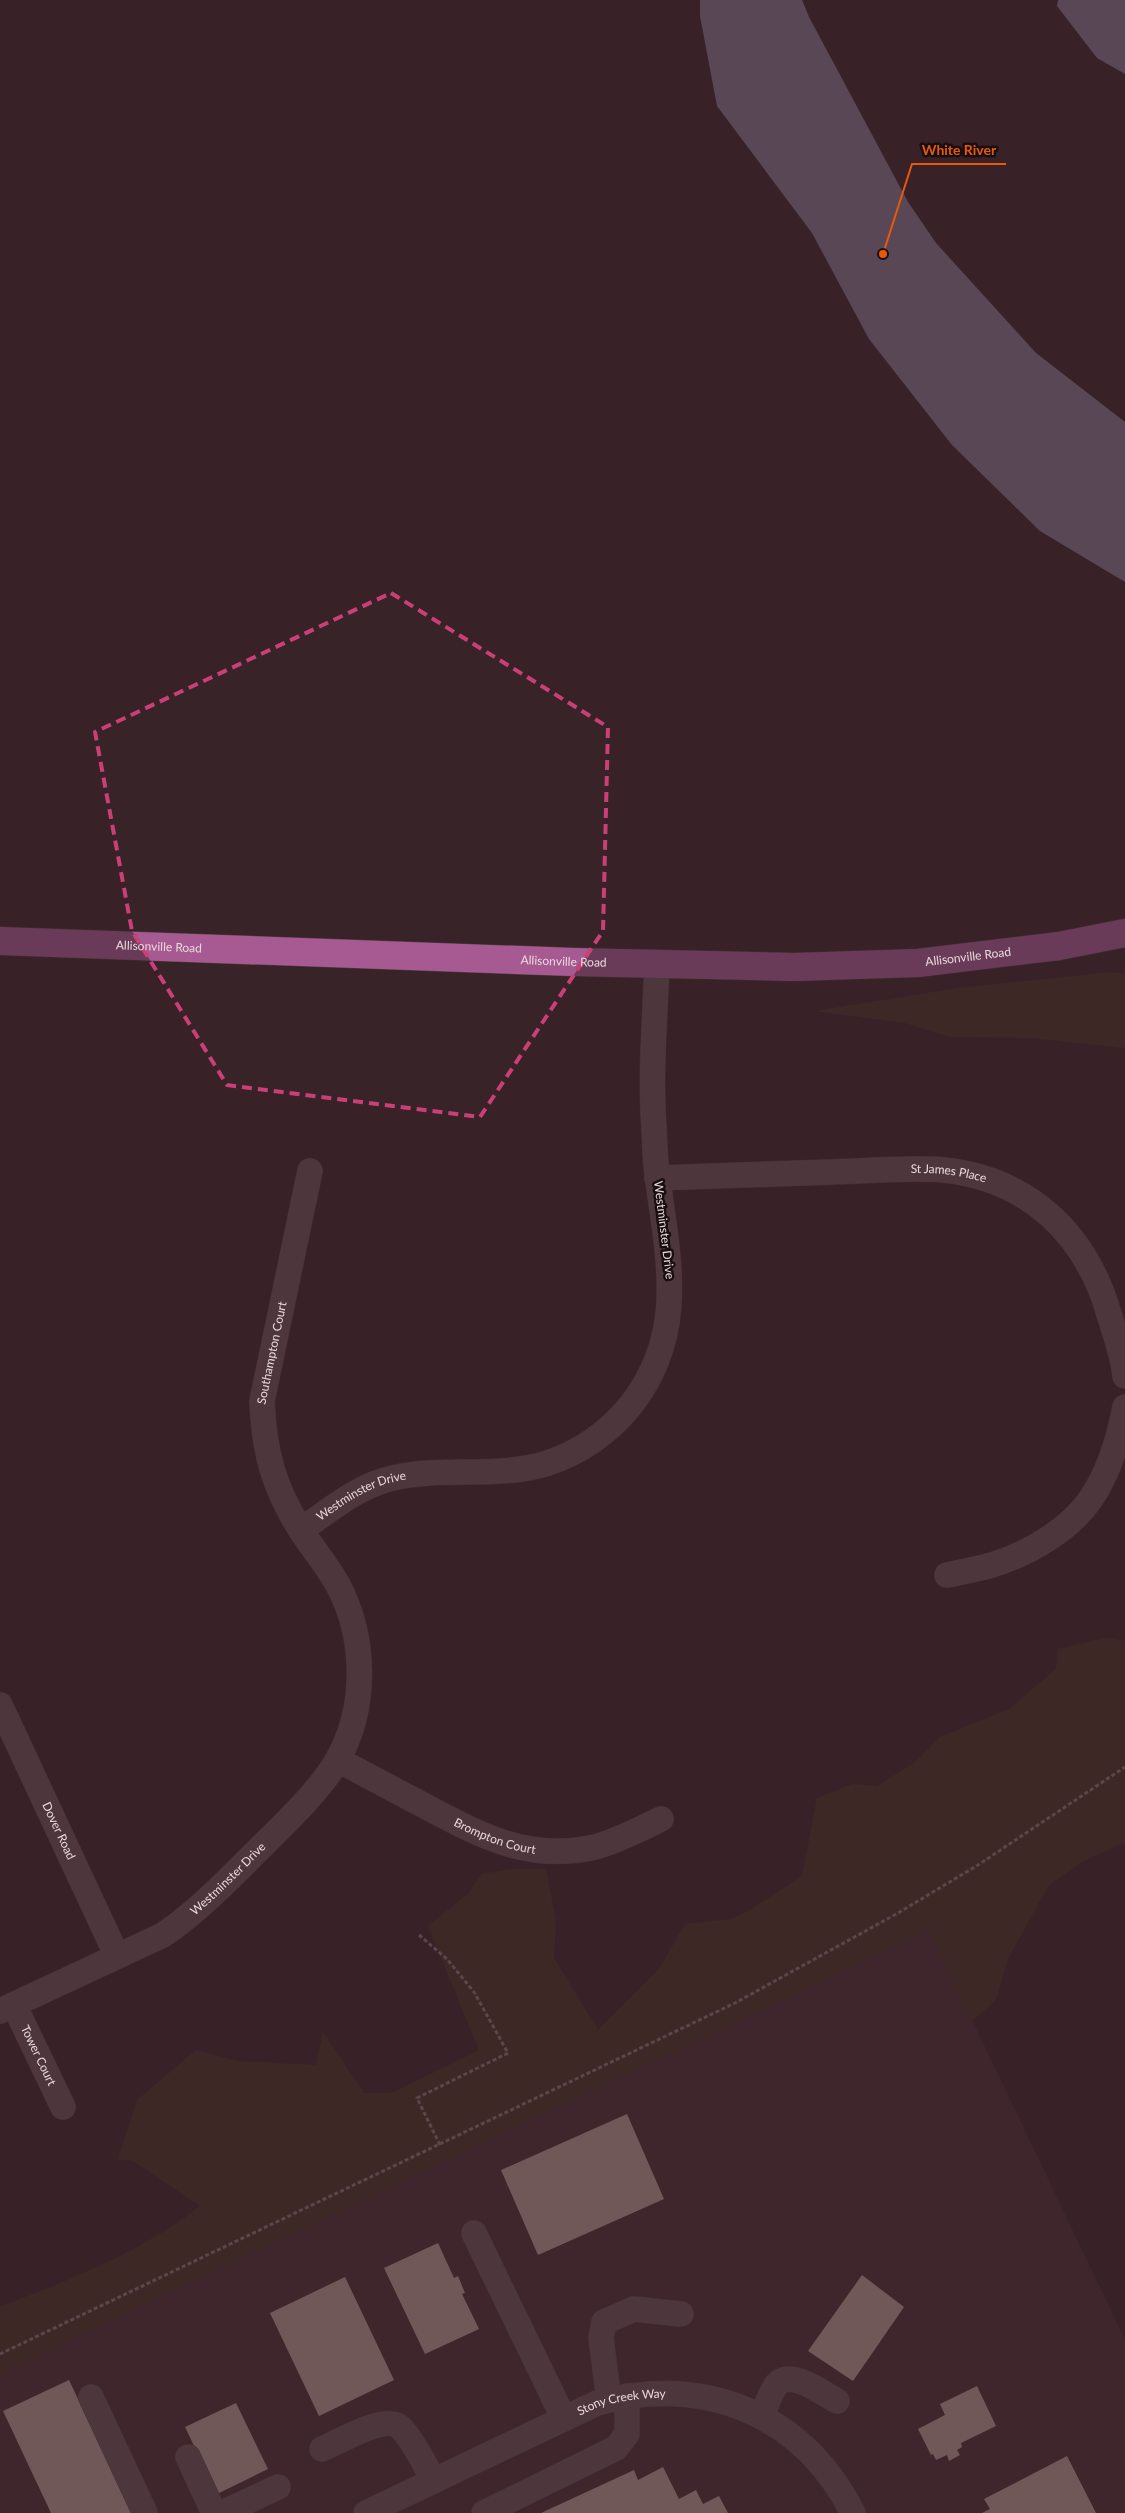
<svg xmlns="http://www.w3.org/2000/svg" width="1125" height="2513" font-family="Lato,sans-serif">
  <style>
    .built { fill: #472c32 }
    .green { fill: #433022 }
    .water { fill: #81748c }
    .building { fill: #b49893 }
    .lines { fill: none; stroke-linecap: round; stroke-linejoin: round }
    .minor-casing { stroke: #534146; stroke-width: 26 }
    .major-casing { stroke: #534146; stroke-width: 29 }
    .path { stroke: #847276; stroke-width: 3; stroke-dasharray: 4 2.5; stroke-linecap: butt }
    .minor { stroke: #695056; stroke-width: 25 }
    .major { stroke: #a75992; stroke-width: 28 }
    .marked { fill: none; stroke: #ca3f75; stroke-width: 4; stroke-dasharray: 10 6; stroke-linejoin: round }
    .labels { text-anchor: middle; stroke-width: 5; stroke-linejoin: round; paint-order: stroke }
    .street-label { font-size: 12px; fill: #e8d9dc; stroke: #190f12 }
    .leader { fill: none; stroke: #e8590c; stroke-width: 2 }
    .callout-dot { fill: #e8590c; stroke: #190f12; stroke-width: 2 }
    .callout-label { font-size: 14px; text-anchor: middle; font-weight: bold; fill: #e8590c; stroke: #190f12; stroke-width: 5; stroke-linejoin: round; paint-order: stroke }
  </style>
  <rect width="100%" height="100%" fill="#382328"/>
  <polygon class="built" points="929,1930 1125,2340 1125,2513 0,2513 0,2373"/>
  <g class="green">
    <polygon points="1112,972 1125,974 1125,1048 1032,1038 950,1037 905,1023 815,1011 958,988"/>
    <path d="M1106 1638 1125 1641V1842L1080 1863 1048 1886 1008 1959 996 2000 972 2021 929 1930 0 2373V2307C71 2279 139 2254 200 2206L133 2161 118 2159 137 2100 196 2050 237 2061 316 2065 323 2032 364 2093H392L479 2050 428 1926 469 1893 482 1874 512 1869H546L556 1921 554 1958 598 2030 659 1969 685 1924 731 1919 750 1910 802 1876 817 1798 852 1784 877 1786 914 1763 940 1737 1009 1709 1056 1669 1058 1649Z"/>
  </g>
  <g class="water">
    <polygon points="700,0 802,0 809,17 908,202 936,243 1036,353 1125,422 1125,582 1040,531 952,445 869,339 812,233 717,106 700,16"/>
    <polygon points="1058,0 1125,0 1125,74 1097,58 1057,6"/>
  </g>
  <g class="building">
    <polygon points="627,2114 664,2199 538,2255 501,2170"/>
    <polygon points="438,2243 454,2278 458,2276 465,2293 462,2294 479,2329 425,2354 384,2268"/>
    <polygon points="862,2275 904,2307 853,2381 808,2351"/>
    <polygon points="345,2277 394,2380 319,2416 270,2313"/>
    <polygon points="69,2380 132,2513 51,2513 3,2411"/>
    <polygon points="977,2386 996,2426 961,2443 962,2447 957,2450 960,2455 949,2461 947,2455 936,2460 933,2454 931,2455 918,2429 945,2415 940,2404"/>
    <polygon points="236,2403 268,2469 217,2494 185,2427"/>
    <polygon points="1067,2456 1096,2513 982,2513 990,2509 984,2499"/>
    <polygon points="663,2467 679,2499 696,2490 703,2504 719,2496 728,2513 541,2513 634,2470 638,2480"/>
  </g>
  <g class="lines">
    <g class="minor-casing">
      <g id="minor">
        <path id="s1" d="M657 1178C715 1176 773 1174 831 1172 865 1171 911 1167 944 1170 1029 1179 1086 1234 1109 1314 1115 1334 1123 1355 1125 1376"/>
        <path id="s2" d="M301 1530C329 1511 359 1485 393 1478 444 1466 498 1479 548 1463 581 1452 609 1432 631 1405 686 1334 669 1263 658 1181 655 1164 655 1146 654 1128 650 1074 655 1019 657 964"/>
        <path d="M947 1575C962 1572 978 1569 992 1565 1028 1554 1069 1530 1090 1500 1109 1473 1119 1439 1125 1407"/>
        <path id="s3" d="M0 1705 117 1956"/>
        <path id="s4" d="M338 1760C367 1775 396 1791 425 1806 481 1836 529 1862 595 1847 618 1841 640 1829 661 1819"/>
        <path id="s5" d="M14 2005 63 2107"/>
        <path id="s6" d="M0 2011 163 1935C197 1912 227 1881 256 1852 281 1827 321 1790 338 1759 367 1707 366 1638 338 1585 328 1567 314 1550 302 1532 274 1489 264 1452 262 1401L310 1171"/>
        <polyline points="474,2233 564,2419"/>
        <polyline points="91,2397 145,2513"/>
        <polyline points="609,2400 601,2338 604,2322 634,2309 681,2314"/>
        <path d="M762 2417C766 2407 770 2392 777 2384 792 2369 822 2393 837 2401"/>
        <path d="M322 2449C339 2442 386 2413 401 2428 413 2440 425 2465 434 2481"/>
        <polyline points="188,2457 214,2513"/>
        <polyline points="222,2513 278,2487"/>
        <path id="s7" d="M366 2513 597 2403C704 2374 802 2413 853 2513"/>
        <polyline points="484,2513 616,2448 627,2434 627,2396"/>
      </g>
    </g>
    <g class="major-casing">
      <g id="major">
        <path id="s8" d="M0 941 573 962 794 967 918 963 1059 946 1125 933"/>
      </g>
    </g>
    <g class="path">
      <polyline points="419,1935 447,1959 474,1992 508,2053 417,2098 440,2145"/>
      <polyline points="0,2354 735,2003 898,1913 978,1865 1125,1767"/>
    </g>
    <use href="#minor" class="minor"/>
    <use href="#major" class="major"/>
  </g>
  <path d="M0 0H1125V2513H0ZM391 593 608 727 603 931 480 1117 227 1085 132 931 95 732Z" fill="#382328" fill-opacity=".55" fill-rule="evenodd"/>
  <path class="marked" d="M391 593 608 727 603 931 480 1117 227 1085 132 931 95 732Z"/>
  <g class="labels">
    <g class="street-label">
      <text dy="4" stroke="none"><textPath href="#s8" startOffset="159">Allisonville Road</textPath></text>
      <text dy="4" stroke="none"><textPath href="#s8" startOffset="969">Allisonville Road</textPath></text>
      <text dy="4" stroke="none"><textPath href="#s8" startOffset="564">Allisonville Road</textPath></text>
      <text dy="4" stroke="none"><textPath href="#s1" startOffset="292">St James Place</textPath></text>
      <text transform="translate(664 1230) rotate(83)" y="4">Westminster Drive</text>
      <text dy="4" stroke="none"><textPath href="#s6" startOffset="862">Southampton Court</textPath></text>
      <text dy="4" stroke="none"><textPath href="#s2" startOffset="70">Westminster Drive</textPath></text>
      <text dy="4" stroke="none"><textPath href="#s3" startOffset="139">Dover Road</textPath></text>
      <text dy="4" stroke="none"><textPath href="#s4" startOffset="175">Brompton Court</textPath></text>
      <text dy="4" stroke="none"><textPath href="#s6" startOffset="266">Westminster Drive</textPath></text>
      <text dy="4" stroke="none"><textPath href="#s5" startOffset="56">Tower Court</textPath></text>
      <text dy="4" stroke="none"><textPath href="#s7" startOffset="280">Stony Creek Way</textPath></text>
    </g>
  </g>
  <path class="leader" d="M883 254L912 164H1006"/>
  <circle class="callout-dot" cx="883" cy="254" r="5"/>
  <g class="callout-label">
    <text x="959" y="155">White River</text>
  </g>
</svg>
